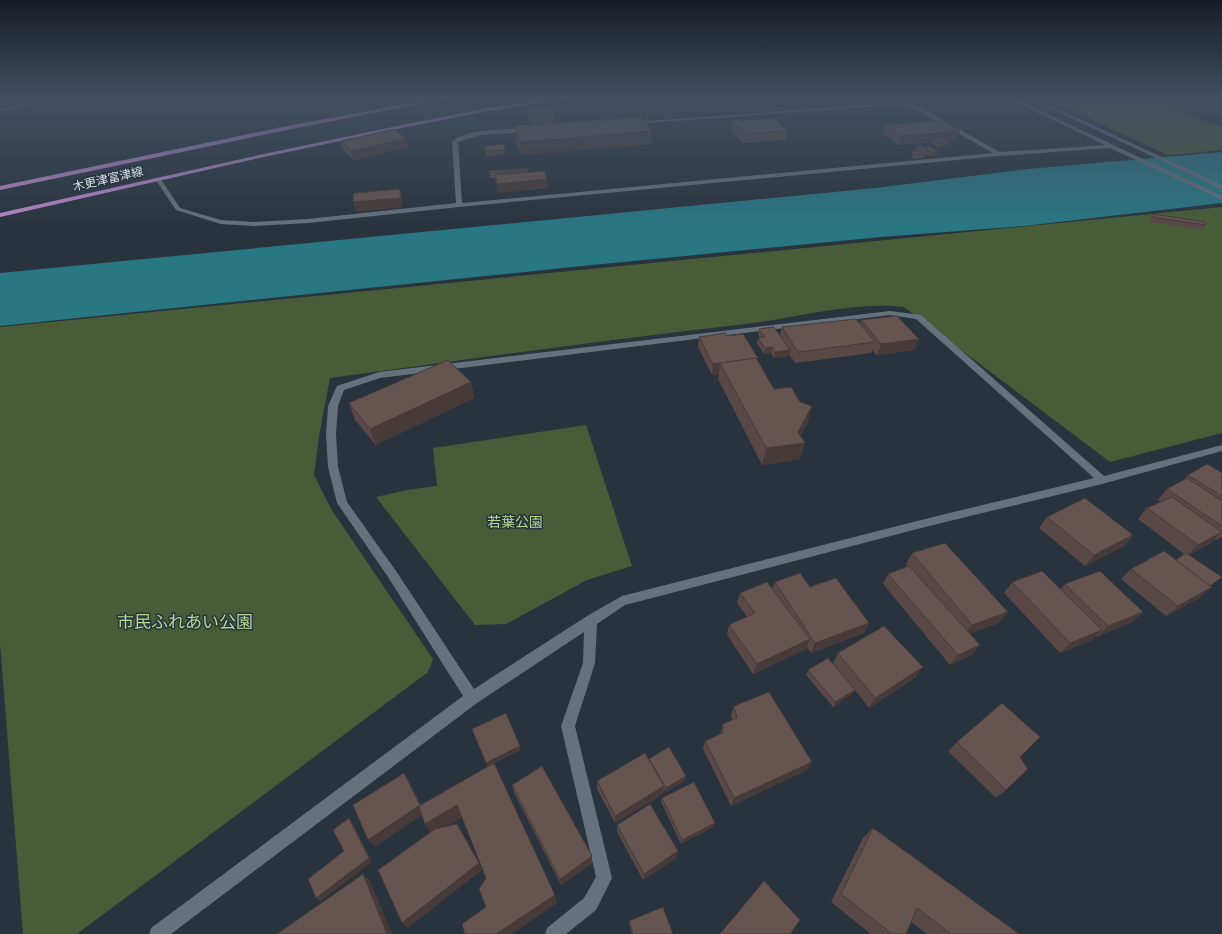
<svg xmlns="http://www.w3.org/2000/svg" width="1222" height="934" font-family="Jost,'Noto Sans JP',sans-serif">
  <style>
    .green { fill: #485d37 }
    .water { fill: #2a7784 }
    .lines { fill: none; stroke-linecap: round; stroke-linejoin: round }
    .minor { fill: #65717d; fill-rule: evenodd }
    .major { fill: #b886ca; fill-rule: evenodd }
    .wall { fill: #584846 }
    .shaded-wall { fill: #473b39 }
    .building { fill: #665451; stroke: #473b39 }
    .labels { text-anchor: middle; stroke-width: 3; stroke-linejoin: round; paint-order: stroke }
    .far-street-label { font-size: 12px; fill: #d8dfe6; stroke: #28333d }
    .park-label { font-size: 14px; fill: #b3db92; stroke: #28333d }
    .near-park-label { font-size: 17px; fill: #b3db92; stroke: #28333d }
  </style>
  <rect width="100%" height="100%" fill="#28333d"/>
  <g class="green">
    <polygon points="1043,97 1150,97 1201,120 1222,126 1222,150 1168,155"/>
    <polygon points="1185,97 1222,97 1222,103 1188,100"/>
    <path d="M1222 207V433L1110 462 904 307C854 301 796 318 746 324 607 340 468 359 330 378L319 436 314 475 331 509 433 659 428 672 77 934H23L0 643V327Z"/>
    <polygon points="586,425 632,566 587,580 506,624 475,625 376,497 407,490 437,486 433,448"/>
  </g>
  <polygon class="water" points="1222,152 1222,203 1024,226 881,237 592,265 0,326 0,273 875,188 1028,169"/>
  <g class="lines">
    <g class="minor">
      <polygon points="64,97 75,97 0,111 0,109"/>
      <path d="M1005 97H1011L1222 196V200L1110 148 999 156 459 207 308 223 254 226 221 224 176 210 155 179 160 178 180 208 221 220 254 222 308 219 456 203 452 141C470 127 507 130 529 128L532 130 529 132 481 135 458 142 462 203 993 153 915 109 907 106 892 105 633 124 631 123 633 122 892 103 908 104 919 107 1000 152 1105 145Z"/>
      <polygon points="1026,97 1032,97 1222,185 1222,189"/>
      <path d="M890 311 921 315 1104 476 1222 445V451L1102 484 929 526 625 605 597 624 595 663 575 726 612 878 596 910 566 934H545L547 928 584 898 596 877 561 726 583 663 584 632 477 703 171 934H149L151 928 463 696 388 577 337 503 328 467 326 434 328 406 337 386 379 372ZM890 315 916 319 1094 478 929 518 622 596 587 616 474 689 396 571 347 502 338 467 336 434 338 406 344 390 380 378Z"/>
    </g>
    <g class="major">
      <polygon points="445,97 455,97 292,129 0,190 0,186 292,125"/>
      <polygon points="563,97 577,97 488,111 402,128 259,158 0,217 0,213 259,155 402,125 488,108"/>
    </g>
  </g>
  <g class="wall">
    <polygon points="712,97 730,107 712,109 708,105 708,101 711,100"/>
    <polygon points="526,108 554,114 554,123 530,124 527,116"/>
    <polygon points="732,121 787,131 785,140 742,143 731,130"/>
    <polygon points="885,125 957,139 947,140 950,142 948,146 937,147 931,143 932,142 898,145 882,133"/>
    <polygon points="515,126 652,144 521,155 516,139"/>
    <polygon points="341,141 408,147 354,160 343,150"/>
    <polygon points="504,144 505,155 486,156 485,146"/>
    <polygon points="917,146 925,148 925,147 931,147 936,156 931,157 927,154 927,155 926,155 925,158 922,156 922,158 914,159 911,156 912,151 917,151 916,151"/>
    <polygon points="528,170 528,172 547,179 548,188 498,193 495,178 490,178 489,171"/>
    <polygon points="1153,214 1206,225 1203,230 1150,222 1150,219"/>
    <polygon points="861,320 919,339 914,350 877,355 872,350 871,353 795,363 789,354 789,356 774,358 771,353 764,354 757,343 758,338 760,338 758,335 759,329 780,336 782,327 860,323"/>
    <polygon points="727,336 757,362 774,389 808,422 801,435 800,459 762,465 718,379 719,374 712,375 698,347 699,337"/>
    <polygon points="471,382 474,398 376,445 355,420 349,403"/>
    <polygon points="1222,473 1222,537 1216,540 1214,539 1211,543 1189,555 1212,587 1199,598 1166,616 1121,579 1131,569 1176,560 1184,554 1138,519 1147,508 1161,502 1158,500 1167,489 1183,480 1188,475"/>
    <polygon points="1047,517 1133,535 1124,546 1085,566 1039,528"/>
    <polygon points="912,553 999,623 970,633 972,655 950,665 883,584 888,574 907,566 906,564"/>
    <polygon points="775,582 810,587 869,623 864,633 811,653 807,647 806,649 753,674 727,635 729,625 747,617 737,603 740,593 772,589"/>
    <polygon points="1012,582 1061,589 1065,584 1143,612 1132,622 1097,637 1096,635 1092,640 1060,653 1004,593"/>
    <polygon points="838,653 916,677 869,708 855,690 852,694 833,707 806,675 808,670 843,676 833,663"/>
    <polygon points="734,706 807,770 731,806 703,749 705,741 720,734 723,724 732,720 731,715"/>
    <polygon points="957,742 1020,757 1006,790 996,798 948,751"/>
    <polygon points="649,759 686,776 685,780 666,792 664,789 663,794 615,823 597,789 597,781 649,760"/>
    <polygon points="512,785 592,856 592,863 561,885 514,793"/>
    <polygon points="662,798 713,827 681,844 661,802"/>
    <polygon points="617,825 676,858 643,880 617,832"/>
    <polygon points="873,828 1019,934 927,934 911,922 906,934 871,934 831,902 863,838"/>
    <polygon points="629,921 673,934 632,934 629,924"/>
  </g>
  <g class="shaded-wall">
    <polygon points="731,103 730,107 712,109 713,105"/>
    <polygon points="652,131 652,144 521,155 520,142"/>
    <polygon points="960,131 957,139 936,141 933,139 932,142 898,145 900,136"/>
    <polygon points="406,139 408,147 354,160 351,151"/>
    <polygon points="950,142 948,146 937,147 939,143"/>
    <polygon points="932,152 938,152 936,156 931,157"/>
    <polygon points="547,179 548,188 498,193 497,184"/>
    <polygon points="400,189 402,198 402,207 356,212 353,202"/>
    <polygon points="919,339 914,350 877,355 881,344"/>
    <polygon points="772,347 771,353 764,354 765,348"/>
    <polygon points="790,350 789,356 774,358 775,352"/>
    <polygon points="758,358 756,369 720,363 719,374 712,375 713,364"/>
    <polygon points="471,382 474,398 376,445 370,429"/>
    <polygon points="812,406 808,422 796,444 805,443 800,459 762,465 766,448 798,432"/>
    <polygon points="1222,532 1211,543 1186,556 1198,545"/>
    <polygon points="1133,535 1124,546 1085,566 1094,555"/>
    <polygon points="1222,535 1222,537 1216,540"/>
    <polygon points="1212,587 1199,598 1166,616 1178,606"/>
    <polygon points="1008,612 999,623 964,636 972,625"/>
    <polygon points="1143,612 1132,622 1097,637 1108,626"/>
    <polygon points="869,623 864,633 811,653 815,643"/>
    <polygon points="1102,630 1092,640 1060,653 1070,643"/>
    <polygon points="810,639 806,649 753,674 757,664"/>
    <polygon points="980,645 972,655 950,665 958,655"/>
    <polygon points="923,667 916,677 869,708 875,698"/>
    <polygon points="855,690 852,694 833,707 835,702"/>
    <polygon points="520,746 521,750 487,767 486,763"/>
    <polygon points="812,762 807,770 731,806 734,798"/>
    <polygon points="404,773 409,781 425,813 375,847 368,840"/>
    <polygon points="686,776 685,780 666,792 666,788"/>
    <polygon points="664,786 663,794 615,823 615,816"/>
    <polygon points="457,805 463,817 432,835 425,824"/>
    <polygon points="349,818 352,822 372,862 321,901 316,898 369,858"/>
    <polygon points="715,823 713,827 681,844 682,840"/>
    <polygon points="678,851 676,858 643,880 644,874"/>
    <polygon points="592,856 592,863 561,885 560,879"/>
    <polygon points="479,863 482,870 408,928 402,923"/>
    <polygon points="363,874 370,881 392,934 387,934"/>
    <polygon points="555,895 557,903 512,934 496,934"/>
  </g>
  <g class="building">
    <polygon points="712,97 723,97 731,103 713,105 708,101 715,100"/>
    <polygon points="551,106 554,114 529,116 526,108"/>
    <polygon points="641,117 652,131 520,142 515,126"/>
    <polygon points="774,118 787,131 743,134 732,121"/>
    <polygon points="943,120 960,131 900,136 885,125"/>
    <polygon points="395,129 406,139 351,151 341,141"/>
    <polygon points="943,138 950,142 939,143 933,139"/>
    <polygon points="504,144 505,150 485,151 485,146"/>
    <polygon points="917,146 922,146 928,151 926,151 927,153"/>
    <polygon points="925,147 931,147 938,152 932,152"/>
    <polygon points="912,151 920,151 923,154 916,154"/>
    <polygon points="528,168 528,170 489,173 489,171"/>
    <polygon points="544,171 547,179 497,184 495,175"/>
    <polygon points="400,189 400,198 353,202 354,193"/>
    <polygon points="1153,214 1205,222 1206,225 1153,217"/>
    <polygon points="897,316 919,339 881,344 861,320"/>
    <polygon points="856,319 875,342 798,352 782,327"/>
    <polygon points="774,327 790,350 775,352 772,347 765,348 758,338 765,337 759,329"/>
    <polygon points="726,333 727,336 743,334 758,358 713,364 699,337"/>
    <polygon points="756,358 774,389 791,387 800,402 812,406 798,432 805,443 766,448 720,363"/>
    <polygon points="448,360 471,382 370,429 349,403"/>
    <polygon points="1207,464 1222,473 1222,496 1188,475"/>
    <polygon points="1187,478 1222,501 1222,526 1167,489"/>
    <polygon points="1172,497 1222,532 1198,545 1147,508"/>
    <polygon points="1085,498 1133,535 1094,555 1047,517"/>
    <polygon points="945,543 1008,612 972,625 912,553"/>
    <polygon points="1164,551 1212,587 1178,606 1131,569"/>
    <polygon points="1186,553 1222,577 1210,586 1176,560"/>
    <polygon points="909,566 980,645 958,655 888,574"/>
    <polygon points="1042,571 1102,630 1070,643 1012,582"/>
    <polygon points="1100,571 1143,612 1108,626 1065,584"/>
    <polygon points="800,573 810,587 836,578 869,623 815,643 775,582"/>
    <polygon points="767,582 810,639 757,664 729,625 755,613 740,593"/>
    <polygon points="884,626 923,667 875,698 838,653"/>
    <polygon points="828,658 855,690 835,702 808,670"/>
    <polygon points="769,692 812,762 734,798 705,741 723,733 723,724 737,718 734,706"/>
    <polygon points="1002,703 1040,737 1020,757 1028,769 1006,790 957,742"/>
    <polygon points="506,713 520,746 486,763 472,729"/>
    <polygon points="669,747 686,776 666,788 649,759"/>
    <polygon points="645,753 664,786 615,816 597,781"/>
    <polygon points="494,763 555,895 496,934 465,934 462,924 486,907 479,889 486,878 457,805 425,824 419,806"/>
    <polygon points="542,766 592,856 560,879 512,785"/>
    <polygon points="404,773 420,805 368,840 353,805"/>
    <polygon points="694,782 715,823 682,840 662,798"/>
    <polygon points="650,804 678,851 644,874 617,825"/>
    <polygon points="349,818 369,858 316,898 308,879 344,851 333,830"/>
    <polygon points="457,824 479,863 402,923 378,870 435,829"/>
    <polygon points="873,828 1019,934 951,934 917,908 906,934 892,934 841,894"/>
    <polygon points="363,874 387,934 277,934"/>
    <polygon points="764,881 800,920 790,934 720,934"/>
    <polygon points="663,907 673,934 633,934 629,921"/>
  </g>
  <linearGradient id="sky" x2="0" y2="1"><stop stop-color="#161c22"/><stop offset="0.43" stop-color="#425062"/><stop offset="1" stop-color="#425062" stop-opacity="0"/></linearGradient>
  <rect width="1222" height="228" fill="url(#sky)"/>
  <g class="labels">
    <g class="far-street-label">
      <text transform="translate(108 179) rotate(-13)" y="4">木更津富津線</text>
    </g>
    <g class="park-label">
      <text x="515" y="527">若葉公園</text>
    </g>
    <g class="near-park-label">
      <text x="185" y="628">市民ふれあい公園</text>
    </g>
  </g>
</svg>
